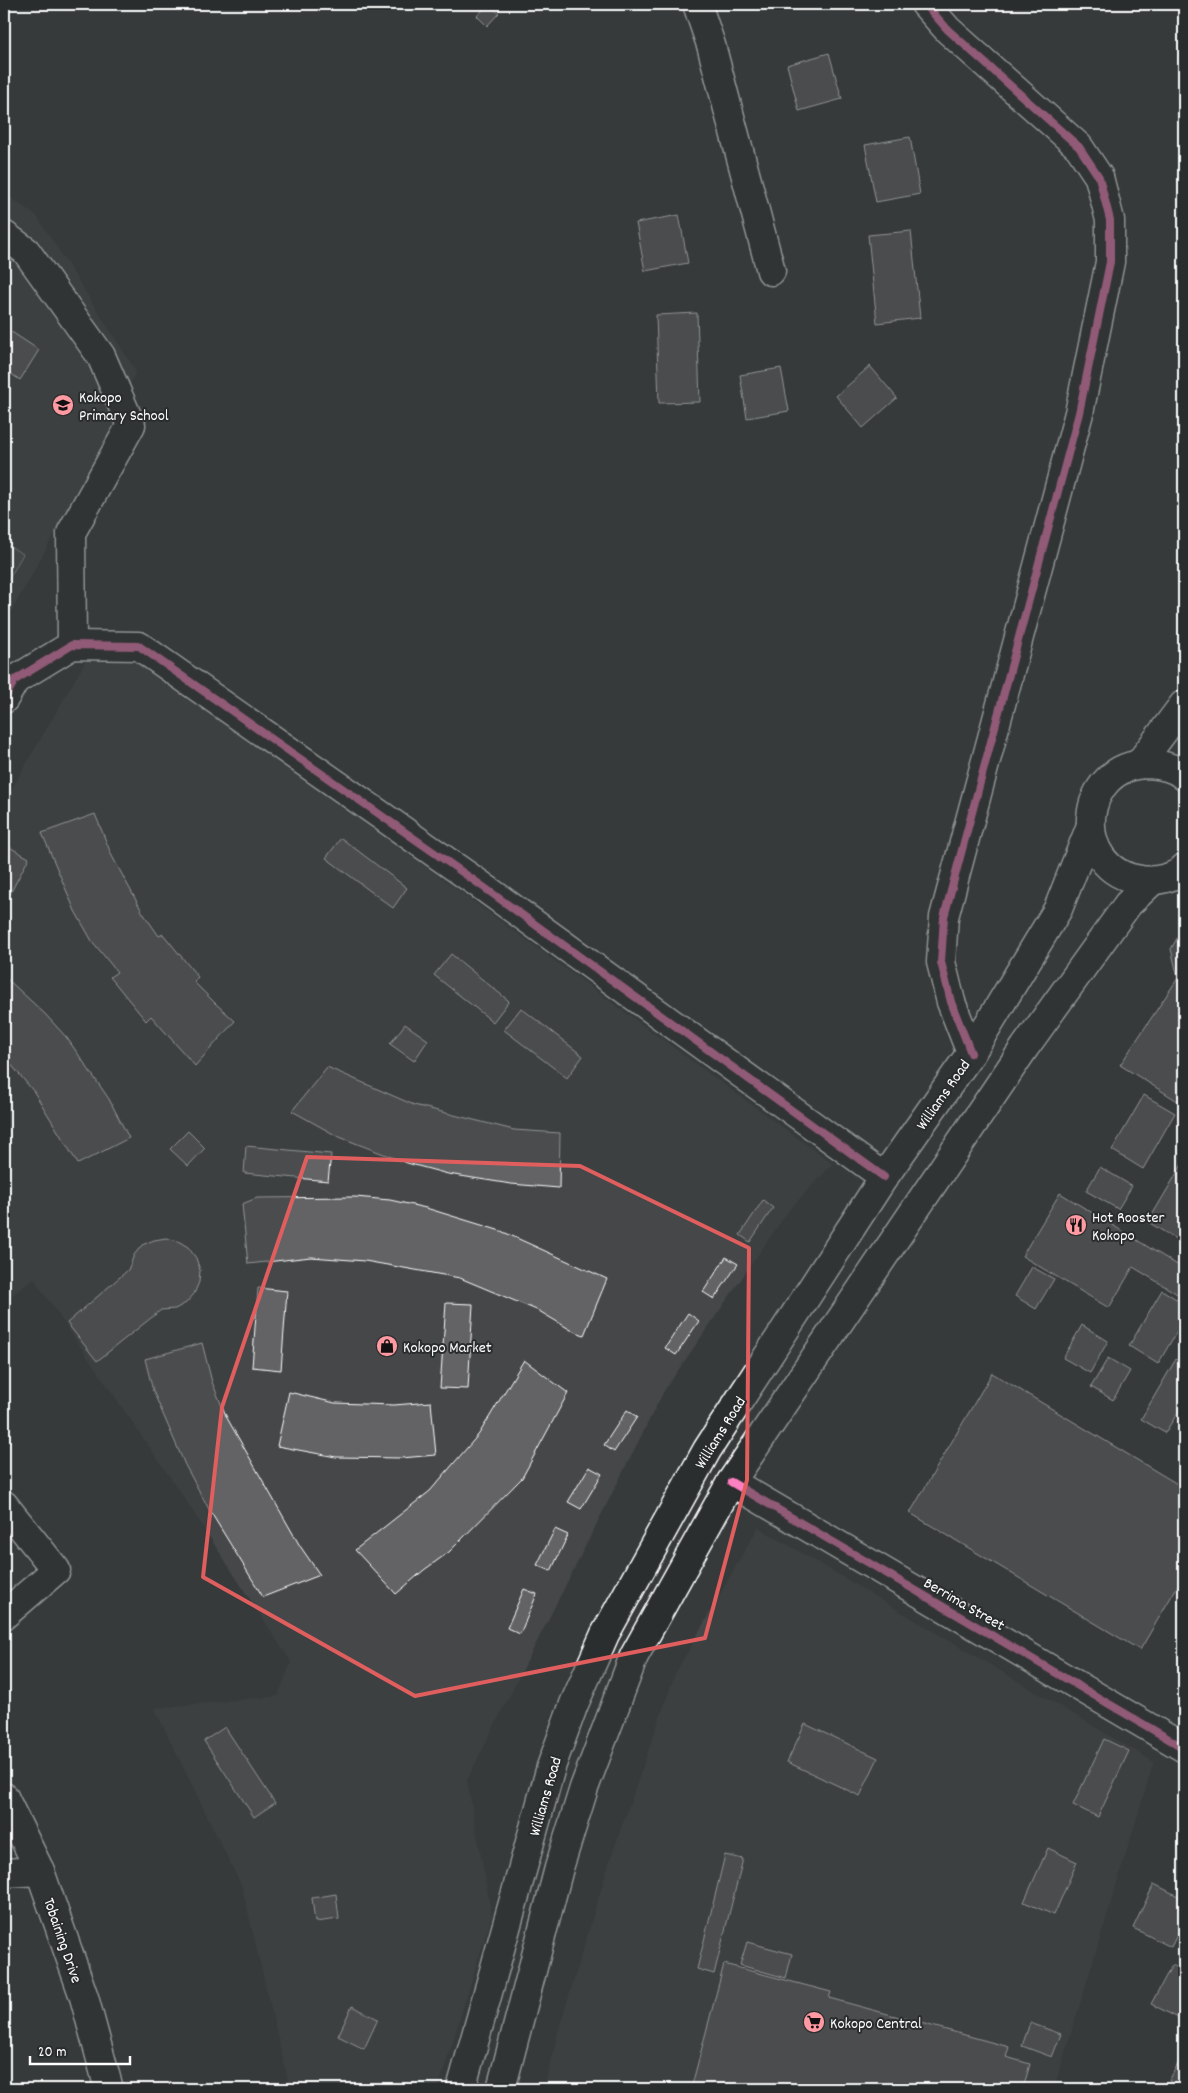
<svg xmlns="http://www.w3.org/2000/svg" width="1188" height="2093" font-family="Dekko,sans-serif">
  <style>
    .built { fill: #444748 }
    .green { fill: #505354; stroke: #a8a9aa }
    .building { fill: #636465; stroke: #fff }
    .lines { fill: none; stroke-linecap: round; stroke-linejoin: round }
    .minor-casing { stroke: #fff; stroke-width: 31 }
    .major-casing { stroke: #fff; stroke-width: 31 }
    .minor { stroke: #2a2d2e; stroke-width: 28 }
    .major { stroke: #2a2d2e; stroke-width: 28 }
    .cycleway-casing { stroke: #2a2d2e; stroke-width: 11 }
    .cycleway { stroke: #ff80c0; stroke-width: 8 }
    .marked { fill: none; stroke: #e05e5e; stroke-width: 4; stroke-linejoin: round }
    .labels { text-anchor: middle; stroke-width: 4; stroke-linejoin: round; paint-order: stroke }
    .poi-label { font-size: 16px; fill: #fff; stroke: #2a2d2e; text-anchor: start }
    .street-label { font-size: 16px; fill: #fff; stroke: #2a2d2e }
  </style>
  <rect width="100%" height="100%" fill="#373a3b"/>
  <filter id="ink" filterUnits="userSpaceOnUse"><feTurbulence type="fractalNoise" baseFrequency=".02" numOctaves="2"/><feDisplacementMap in="SourceGraphic" scale="10" xChannelSelector="R" yChannelSelector="G"/><feConvolveMatrix kernelMatrix="1 2 1 2 8 2 1 2 1" color-interpolation-filters="sRGB"/></filter>
  <g filter="url(#ink)">
    <g class="built">
      <polygon points="4,193 37,216 136,371 107,439 4,625"/>
      <polygon points="88,657 137,663 280,760 833,1164 789,1210 664,1391 467,1780 492,1915 438,2089 290,2089 242,1887 154,1708 278,1696 291,1662 182,1495 34,1279 4,1301 4,802"/>
      <polygon points="758,1527 1154,1762 1054,2089 544,2089 558,2032 609,1863 675,1674"/>
    </g>
    <polygon class="green" points="4,543 23,554 4,588"/>
    <g class="building">
      <polygon points="488,4 499,13 487,26 477,16"/>
      <polygon points="829,53 842,99 799,111 787,65"/>
      <polygon points="910,137 920,194 876,202 865,145"/>
      <polygon points="679,215 688,263 645,271 636,223"/>
      <polygon points="911,231 920,318 877,323 868,235"/>
      <polygon points="697,313 700,402 659,403 656,315"/>
      <polygon points="10,331 39,350 20,380 4,369 4,340"/>
      <polygon points="870,366 897,398 863,428 836,396"/>
      <polygon points="781,368 789,411 747,418 740,375"/>
      <polygon points="95,814 112,856 143,913 159,936 163,934 198,977 194,982 216,1004 235,1021 195,1066 151,1016 146,1021 110,977 117,972 92,941 75,911 42,833"/>
      <polygon points="341,838 407,888 393,908 326,858"/>
      <polygon points="4,844 29,858 4,905"/>
      <polygon points="1184,926 1184,1105 1120,1065 1178,978 1171,949"/>
      <polygon points="451,954 509,1001 493,1022 434,975"/>
      <polygon points="4,976 45,1014 67,1038 109,1099 129,1138 78,1164 34,1092 4,1056"/>
      <polygon points="521,1008 583,1056 567,1078 504,1030"/>
      <polygon points="405,1024 428,1040 414,1061 390,1044"/>
      <polygon points="327,1067 414,1105 514,1130 560,1133 559,1188 511,1184 448,1174 407,1163 337,1136 292,1111"/>
      <polygon points="1144,1095 1175,1113 1143,1169 1112,1150"/>
      <polygon points="188,1131 205,1148 188,1166 170,1149"/>
      <polygon points="246,1146 331,1154 328,1181 244,1173"/>
      <polygon points="1184,1161 1184,1244 1148,1222"/>
      <polygon points="1100,1167 1132,1186 1118,1209 1086,1191"/>
      <polygon points="1060,1193 1184,1269 1184,1298 1133,1267 1109,1308 1022,1256"/>
      <polygon points="355,1197 390,1200 426,1208 501,1231 607,1279 584,1335 571,1330 539,1311 460,1278 365,1261 311,1257 248,1264 242,1204 257,1198"/>
      <polygon points="763,1200 773,1208 750,1242 740,1235"/>
      <polygon points="166,1238 178,1241 188,1247 196,1258 200,1270 199,1282 194,1294 186,1303 175,1309 161,1310 97,1361 67,1323 128,1270 134,1255 142,1245 154,1240"/>
      <polygon points="726,1257 738,1264 714,1299 703,1292"/>
      <polygon points="1032,1267 1054,1279 1036,1309 1015,1296"/>
      <polygon points="258,1288 287,1291 281,1370 252,1367"/>
      <polygon points="1162,1290 1184,1304 1184,1319 1158,1364 1129,1346"/>
      <polygon points="446,1303 473,1304 468,1389 440,1388"/>
      <polygon points="688,1313 699,1321 676,1355 665,1348"/>
      <polygon points="1082,1325 1108,1341 1090,1373 1063,1358"/>
      <polygon points="202,1343 212,1382 227,1418 300,1546 320,1575 263,1597 210,1511 185,1465 153,1391 145,1359"/>
      <polygon points="1108,1358 1130,1371 1113,1400 1091,1387"/>
      <polygon points="1176,1359 1184,1364 1184,1405 1183,1404 1165,1433 1141,1419"/>
      <polygon points="524,1360 568,1393 522,1478 449,1552 424,1570 396,1594 355,1550 430,1491 479,1434"/>
      <polygon points="992,1373 1184,1488 1184,1575 1140,1650 910,1513"/>
      <polygon points="289,1392 335,1403 394,1405 431,1402 436,1455 401,1458 336,1457 277,1446"/>
      <polygon points="627,1410 637,1417 614,1452 604,1445"/>
      <polygon points="589,1467 602,1474 581,1509 568,1502"/>
      <polygon points="555,1529 568,1535 551,1571 537,1565"/>
      <polygon points="524,1589 537,1594 520,1634 507,1628"/>
      <polygon points="805,1724 878,1758 860,1796 787,1762"/>
      <polygon points="225,1727 275,1803 254,1817 204,1741"/>
      <polygon points="1104,1739 1129,1751 1098,1817 1073,1805"/>
      <polygon points="1048,1848 1077,1862 1054,1915 1024,1902"/>
      <polygon points="725,1855 743,1859 714,1974 697,1969"/>
      <polygon points="1154,1884 1184,1899 1184,1921 1171,1947 1133,1928"/>
      <polygon points="336,1894 339,1919 315,1922 312,1898"/>
      <polygon points="747,1942 792,1954 786,1978 740,1965"/>
      <polygon points="724,1964 831,1992 829,1998 1009,2047 1006,2057 1030,2064 1023,2089 691,2089"/>
      <polygon points="1172,1965 1184,1971 1184,2021 1151,2004"/>
      <polygon points="352,2006 378,2019 364,2049 338,2036"/>
      <polygon points="1030,2023 1061,2034 1052,2057 1022,2046"/>
      <polygon points="1184,2052 1184,2089 1169,2081"/>
    </g>
    <g class="lines">
      <g class="minor-casing">
        <g id="minor">
          <polyline points="697,4 711,45 771,271"/>
          <polyline points="925,4 948,30 1079,147 1099,177 1110,220 1110,262 1079,413 944,917 941,962 951,1002 971,1053"/>
          <polyline points="4,235 26,251 101,356 131,425 71,533 72,645"/>
          <polyline points="4,699 15,680 72,645 139,646 482,886 884,1177"/>
          <polyline points="731,1482 1184,1748"/>
          <polyline points="4,1505 56,1570 4,1615"/>
          <polyline points="4,1797 40,1871 84,1997 109,2089"/>
          <polyline points="4,1873 40,1871"/>
        </g>
      </g>
      <g class="major-casing">
        <g id="major">
          <polyline points="1139,764 1184,704"/>
          <path d="M1184 776C1175 767 1161 765 1149 764 1077 763 1069 871 1141 880 1154 882 1176 878 1184 868"/>
          <polyline points="461,2089 551,1767 574,1704 605,1634 707,1450 884,1177 971,1053 1058,909 1090,828"/>
          <polyline points="501,2089 559,1868 584,1788 634,1656 731,1482 1025,1047 1128,904 1151,882"/>
        </g>
      </g>
      <use href="#minor" class="minor"/>
      <use href="#major" class="major"/>
      <g class="cycleway-casing">
        <g id="cycleway">
          <polyline points="925,4 948,30 1079,147 1099,177 1110,220 1110,262 1079,413 944,917 941,962 951,1002 971,1053"/>
          <polyline points="4,699 15,680 72,645 139,646 482,886 884,1177"/>
          <polyline points="731,1482 1184,1748"/>
        </g>
      </g>
      <use href="#cycleway" class="cycleway"/>
    </g>
  </g>
  <path d="M0 0H1188V2093H0ZM307 1157 580 1166 749 1248 747 1480 705 1638 415 1696 203 1577 222 1407Z" fill="#373a3b" fill-opacity=".55" fill-rule="evenodd"/>
  <path class="marked" d="M307 1157 580 1166 749 1248 747 1480 705 1638 415 1696 203 1577 222 1407Z"/>
  <defs>
    <g id="school-disc" transform="scale(1.125)"><circle r="9.5" fill="#ff9aa2" stroke="#2a2d2e"/><path d="M0-5L7-2L0 1L-7-2ZM-4 1L0 2.5L4 1V4Q0 6-4 4Z" fill="#111"/></g>
    <g id="restaurant-disc" transform="scale(1.125)"><circle r="9.5" fill="#ff9aa2" stroke="#2a2d2e"/><path d="M-5-6h1v4h1v-4h1v4h1v-4h1v5L-1.5 .5V6h-2V.5L-5-1ZM5-6V6H3V1.5H1.5Q1.5-4 5-6Z" fill="#111"/></g>
    <g id="shop-disc" transform="scale(1.125)"><circle r="9.5" fill="#ff9aa2" stroke="#2a2d2e"/><path d="M-5-2.5h2.3a2.7 3.5 0 0 1 5.4 0H5L5.5 6h-11ZM-1.5-2.5h3a1.5 2.3 0 0 0-3 0Z" fill="#111"/></g>
    <g id="supermarket-disc" transform="scale(1.125)"><circle r="9.5" fill="#ff9aa2" stroke="#2a2d2e"/><path d="M-6-5.5h2.5l.6 2H6L4.5 2H-2.5L-4.4-4H-6ZM-1.5 3.2a1.3 1.3 0 1 0 .1 0ZM3 3.2a1.3 1.3 0 1 0 .1 0Z" fill="#111"/></g>
  </defs>
  <g fill-rule="evenodd">
    <use href="#school-disc" x="63" y="405"/>
    <use href="#restaurant-disc" x="1076" y="1225"/>
    <use href="#shop-disc" x="387" y="1346"/>
    <use href="#supermarket-disc" x="814" y="2022"/>
  </g>
  <g class="labels">
    <g class="poi-label">
      <text x="79" y="402">Kokopo<tspan x="79" dy="18">Primary School</tspan></text>
      <text x="1092" y="1222">Hot Rooster<tspan x="1092" dy="18">Kokopo</tspan></text>
      <text x="403" y="1352">Kokopo Market</text>
      <text x="830" y="2028">Kokopo Central</text>
    </g>
    <g class="street-label">
      <text transform="translate(942 1094) rotate(-55)" y="6">Williams Road</text>
      <text transform="translate(719 1432) rotate(-58)" y="6">Williams Road</text>
      <text transform="translate(965 1603) rotate(30)" y="6">Berrima Street</text>
      <text transform="translate(544 1796) rotate(-74)" y="6">Williams Road</text>
      <text transform="translate(64 1940) rotate(71)" y="6">Tobaining Drive</text>
    </g>
  </g>
  <rect width="1188" height="2093" fill="none" stroke="#2a2d2e" stroke-width="20"/>
  <rect x="10" y="10" width="1168" height="2073" fill="none" stroke="#fff" stroke-width="2" filter="url(#ink)"/>
  <path d="M30 2056v8h100v-8" fill="none" stroke="#ffffff" stroke-width="2.5"/>
  <text x="38" y="2056" font-size="15" fill="#ffffff" stroke="#2a2d2e" stroke-width="4" paint-order="stroke">20 m</text>
</svg>
